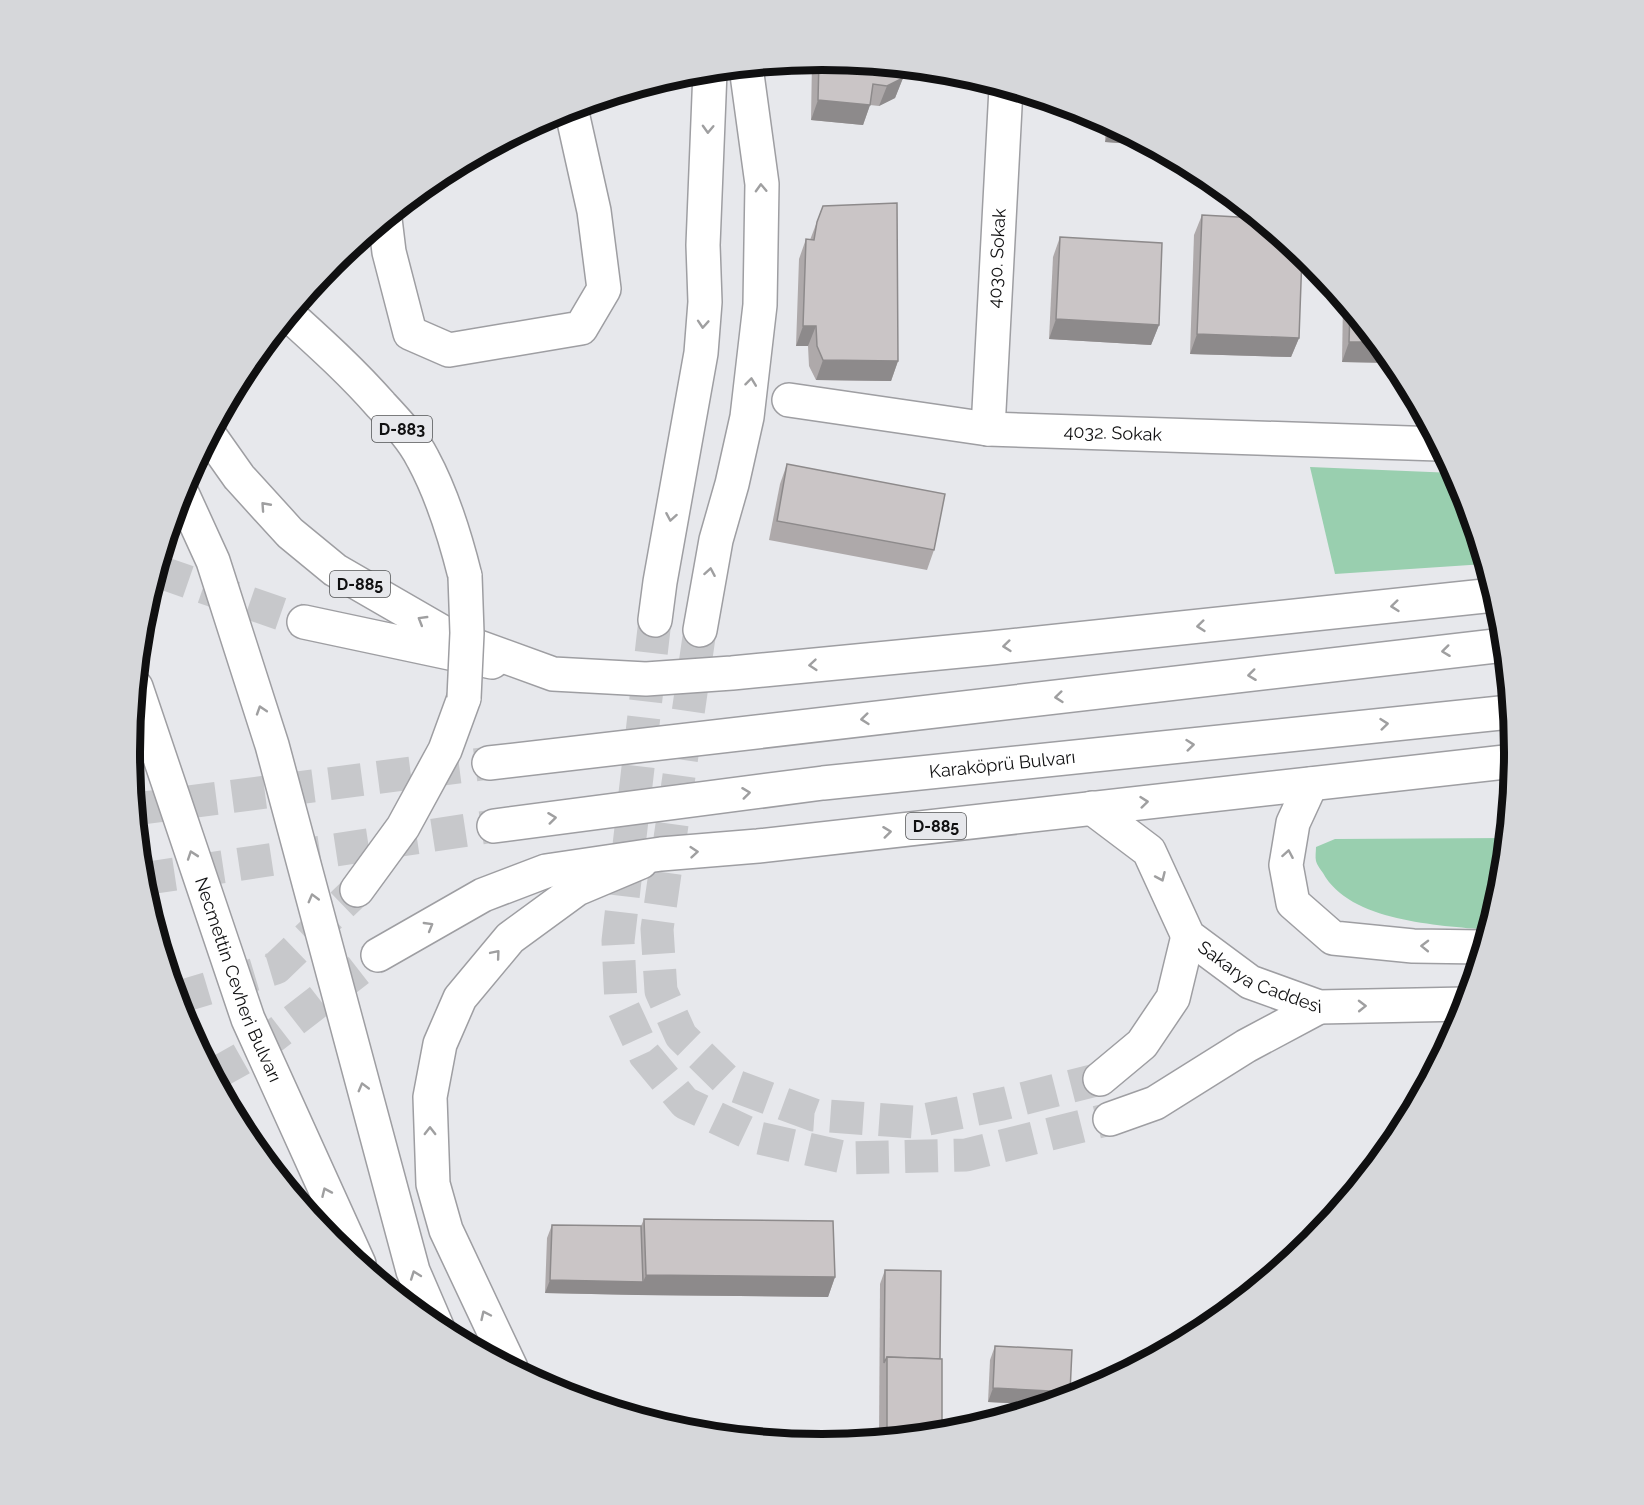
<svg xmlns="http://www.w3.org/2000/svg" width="1644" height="1505" font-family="Raleway,sans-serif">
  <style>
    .green { fill: #99cfaf }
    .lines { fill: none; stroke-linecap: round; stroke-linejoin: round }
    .major-tunnel { stroke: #c7c8cb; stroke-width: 33; stroke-dasharray: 33 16; stroke-linecap: butt }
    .highway-tunnel { stroke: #c7c8cb; stroke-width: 33; stroke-dasharray: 33 16; stroke-linecap: butt }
    .minor-casing { stroke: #9e9ea2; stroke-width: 36 }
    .major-casing { stroke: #9e9ea2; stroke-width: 36 }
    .highway-casing { stroke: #9e9ea2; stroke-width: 36 }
    .minor { stroke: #fff; stroke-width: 33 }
    .major { stroke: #fff; stroke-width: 33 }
    .highway { stroke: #fff; stroke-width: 33 }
    .highway-bridge-casing { stroke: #9e9ea2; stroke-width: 36; stroke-linecap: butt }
    .highway-bridge { stroke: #fff; stroke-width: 33 }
    .wall { fill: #aea9aa }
    .shaded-wall { fill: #8d8a8b }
    .building { fill: #cac5c6; stroke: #8d8a8b; stroke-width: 1.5 }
    .oneway { stroke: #9f9fa0 }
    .labels { text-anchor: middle; stroke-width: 4.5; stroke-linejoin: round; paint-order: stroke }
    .shield { fill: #e7e8ec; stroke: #505153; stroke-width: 1.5 }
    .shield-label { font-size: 16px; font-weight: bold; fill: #101011 }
    .street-label { font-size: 18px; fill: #101011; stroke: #e7e8ec }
    .rim { fill: none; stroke: #101011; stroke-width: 8 }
  </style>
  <rect width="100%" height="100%" fill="#e7e8ec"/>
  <g class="green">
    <polygon points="1310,467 1454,473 1462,488 1485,564 1335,574"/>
    <path d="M1506 838 1501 888 1488 930C1438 925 1350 922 1323 873 1321 870 1317 865 1316 861 1315 857 1316 851 1316 847L1335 839Z"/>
  </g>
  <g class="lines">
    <g class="major-tunnel">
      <polyline points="157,571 304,622"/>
      <polyline points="655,620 618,941 621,1003 645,1055 685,1103 759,1138 847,1158 966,1155 1110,1119"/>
      <polyline points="700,630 657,929 661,991 681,1036 730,1084 814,1115 914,1122 1002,1104 1100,1079"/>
    </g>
    <g class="highway-tunnel">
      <polyline points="135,809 489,763"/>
      <polyline points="142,879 494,826"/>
      <polyline points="176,998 276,968 357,890"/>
      <polyline points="213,1075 252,1053 378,955"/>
    </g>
    <g class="minor-casing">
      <g id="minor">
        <polyline points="385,219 389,252 410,333 449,350 581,328 604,289 594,211 571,108"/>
        <path id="s1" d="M789 400 988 429 1439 444"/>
        <path id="s2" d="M988 429 1006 88"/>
      </g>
    </g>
    <g class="major-casing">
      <g id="major">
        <polyline points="181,491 213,561 272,745 413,1271 438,1329"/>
        <polyline points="655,620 660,582 701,353 705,302 703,245 710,71"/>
        <polyline points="304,622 492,662"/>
        <polyline points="700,630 716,540 732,484 747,417 760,305 762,184 746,67"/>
        <path id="s3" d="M136 687 248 1019 359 1264"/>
        <polyline points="1311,784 1293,823 1286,865 1293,903 1333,938 1413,946 1483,947"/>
        <path id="s4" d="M1092 808 1149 851 1188 936 1250 982 1319 1007 1466 1004"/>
        <polyline points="1100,1079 1142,1044 1173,998 1188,936"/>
        <polyline points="1110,1119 1155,1103 1246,1046 1319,1007"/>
        <polyline points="511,1368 446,1230 433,1184 430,1097 440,1044 460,998 510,938 577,889 641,862"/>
      </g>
    </g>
    <g class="highway-casing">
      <g id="highway">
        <path d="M289 315C322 345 352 372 381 405 396 421 413 439 423 459 443 496 455 536 465 576"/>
        <polyline points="210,436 239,477 290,533 335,570 451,637 553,674 646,679 732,673 991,648 1494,595"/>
        <polyline points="489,763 1504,645"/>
        <path id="s5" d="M494 826 823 783 1510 712"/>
        <polyline points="357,890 403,827 445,750 464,698"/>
        <polyline points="378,955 483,895 546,871 661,854 758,846 1514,761"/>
      </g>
    </g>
    <use href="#minor" class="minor"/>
    <use href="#major" class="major"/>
    <use href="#highway" class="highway"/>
    <g class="highway-bridge-casing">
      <polyline id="highway-bridge" points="464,698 467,633 465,576"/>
    </g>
    <use href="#highway-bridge" class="highway-bridge"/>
  </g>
  <g class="wall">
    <polygon points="822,60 903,78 895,98 879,106 870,105 863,125 811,120 812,61"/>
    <polygon points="1106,123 1148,145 1105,142"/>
    <polygon points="823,206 898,361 891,381 816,380 809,366 808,346 796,346 799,259 806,239 810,240"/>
    <polygon points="1202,215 1299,338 1291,357 1190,354 1194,235"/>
    <polygon points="1060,237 1159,325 1151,345 1049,339 1053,257"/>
    <polygon points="1343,301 1394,363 1342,362"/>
    <polygon points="787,464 934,550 927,570 769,540 780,484"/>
    <polygon points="644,1219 835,1277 828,1297 638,1295 545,1293 547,1238 552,1225 641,1226"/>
    <polygon points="885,1270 940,1359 942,1433 879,1439 880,1284"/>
    <polygon points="995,1346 1070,1392 1068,1398 1046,1405 988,1402 990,1360"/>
  </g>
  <g class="shaded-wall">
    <polygon points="903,78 895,98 879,106 887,86"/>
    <polygon points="818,100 870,105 863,125 811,120"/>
    <polygon points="1111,125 1148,145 1105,142"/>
    <polygon points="499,144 497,148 486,151"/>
    <polygon points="1056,319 1159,325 1151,345 1049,339"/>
    <polygon points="803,326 816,326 808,346 796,346"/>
    <polygon points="1197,334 1299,338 1291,357 1190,354"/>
    <polygon points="1349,342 1377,342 1394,363 1342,362"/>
    <polygon points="823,360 898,361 891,381 816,380"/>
    <polygon points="646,1275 835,1277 828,1297 638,1295 545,1293 550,1280 643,1282"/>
    <polygon points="993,1388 1070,1392 1068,1398 1046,1405 988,1402"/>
  </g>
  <g class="building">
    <polygon points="819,60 903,68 903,78 887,86 873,84 870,105 818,100"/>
    <polygon points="897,203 898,361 823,360 817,346 816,326 803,326 806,239 814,240 817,222 823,206"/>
    <polygon points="1202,215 1256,218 1302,255 1299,338 1197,334"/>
    <polygon points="1060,237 1162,243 1159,325 1056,319"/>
    <polygon points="1350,310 1377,342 1349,342"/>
    <polygon points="787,464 945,494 934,550 777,521"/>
    <polygon points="644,1219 833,1221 835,1277 646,1275"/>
    <polygon points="552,1225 641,1226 643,1282 550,1280"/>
    <polygon points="885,1270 941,1271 940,1359 887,1357 884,1363"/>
    <polygon points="995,1346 1072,1350 1070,1392 993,1388"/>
    <polygon points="887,1357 942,1359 942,1433 887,1439"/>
  </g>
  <defs><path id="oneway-chevron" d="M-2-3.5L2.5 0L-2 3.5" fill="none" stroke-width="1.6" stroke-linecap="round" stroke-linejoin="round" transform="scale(1.5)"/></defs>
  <g class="oneway">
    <use href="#oneway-chevron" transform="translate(708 129) rotate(92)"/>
    <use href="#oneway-chevron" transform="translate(761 188) rotate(-92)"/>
    <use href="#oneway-chevron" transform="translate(703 324) rotate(94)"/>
    <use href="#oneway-chevron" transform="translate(751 382) rotate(-83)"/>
    <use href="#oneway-chevron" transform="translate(265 506) rotate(-132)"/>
    <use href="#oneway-chevron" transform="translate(671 517) rotate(100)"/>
    <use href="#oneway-chevron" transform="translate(710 572) rotate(-80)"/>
    <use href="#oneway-chevron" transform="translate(1395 606) rotate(174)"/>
    <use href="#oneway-chevron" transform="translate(422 620) rotate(-149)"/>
    <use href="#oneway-chevron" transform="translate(1201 626) rotate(174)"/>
    <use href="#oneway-chevron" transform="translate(1007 646) rotate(174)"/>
    <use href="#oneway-chevron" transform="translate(1446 651) rotate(173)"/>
    <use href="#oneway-chevron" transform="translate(813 665) rotate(175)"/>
    <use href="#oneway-chevron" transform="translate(1252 675) rotate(173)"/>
    <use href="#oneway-chevron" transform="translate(1059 697) rotate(174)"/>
    <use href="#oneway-chevron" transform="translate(261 710) rotate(-108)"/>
    <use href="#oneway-chevron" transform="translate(865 719) rotate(174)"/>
    <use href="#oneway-chevron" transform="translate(1384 724) rotate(-6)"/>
    <use href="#oneway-chevron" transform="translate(1190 745) rotate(-6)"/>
    <use href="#oneway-chevron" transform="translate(746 793) rotate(-7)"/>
    <use href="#oneway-chevron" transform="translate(1144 802) rotate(-6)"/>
    <use href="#oneway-chevron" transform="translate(552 818) rotate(-7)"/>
    <use href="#oneway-chevron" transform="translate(887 832) rotate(-7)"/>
    <use href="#oneway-chevron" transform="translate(694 852) rotate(-5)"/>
    <use href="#oneway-chevron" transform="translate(1288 854) rotate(-80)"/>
    <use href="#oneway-chevron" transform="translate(192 855) rotate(-109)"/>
    <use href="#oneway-chevron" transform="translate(1161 877) rotate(66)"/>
    <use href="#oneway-chevron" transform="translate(313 898) rotate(-105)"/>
    <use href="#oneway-chevron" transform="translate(429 926) rotate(-30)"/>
    <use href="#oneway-chevron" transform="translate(1425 946) rotate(-179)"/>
    <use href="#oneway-chevron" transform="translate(496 954) rotate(-50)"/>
    <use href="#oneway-chevron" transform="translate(1362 1006) rotate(-1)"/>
    <use href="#oneway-chevron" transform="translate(363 1087) rotate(-105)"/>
    <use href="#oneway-chevron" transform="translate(430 1131) rotate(-90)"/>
    <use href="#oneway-chevron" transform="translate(326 1192) rotate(-114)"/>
    <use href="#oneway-chevron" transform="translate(415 1275) rotate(-110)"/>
    <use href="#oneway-chevron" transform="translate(485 1315) rotate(-115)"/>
  </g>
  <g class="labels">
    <g class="shield">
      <rect x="372" y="416" width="60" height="26" rx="4.5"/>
      <rect x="330" y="571" width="60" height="26" rx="4.5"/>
      <rect x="906" y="813" width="60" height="26" rx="4.5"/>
    </g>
    <g class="shield-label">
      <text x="402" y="435">D-883</text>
      <text x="360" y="590">D-885</text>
      <text x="936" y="832">D-885</text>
    </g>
    <g class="street-label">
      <text dy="6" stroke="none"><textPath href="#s2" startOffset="171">4030. Sokak</textPath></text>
      <text dy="6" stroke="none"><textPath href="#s1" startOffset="326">4032. Sokak</textPath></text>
      <text dy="6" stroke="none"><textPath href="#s5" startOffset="512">Karaköprü Bulvarı</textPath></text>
      <text dy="6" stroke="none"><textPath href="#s4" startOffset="249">Sakarya Caddesi</textPath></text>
      <text dy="6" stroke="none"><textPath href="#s3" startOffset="310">Necmettin Cevheri Bulvarı</textPath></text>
    </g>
  </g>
  <path d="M0 0H1644V1505H0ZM140 752a682 682 0 1 1 1364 0a682 682 0 1 1-1364 0Z" fill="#d6d7da" fill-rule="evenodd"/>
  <path class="rim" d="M140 752a682 682 0 1 1 1364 0a682 682 0 1 1-1364 0Z"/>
</svg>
